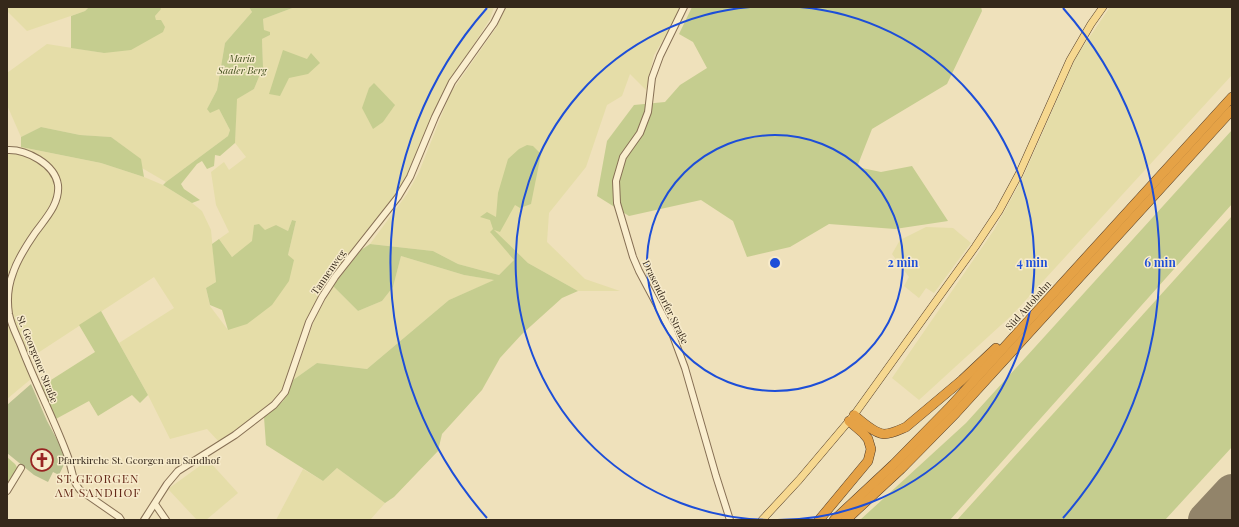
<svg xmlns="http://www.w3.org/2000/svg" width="1239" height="527" font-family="'Playfair Display',serif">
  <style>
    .farmland { fill: #e5dda8 }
    .green { fill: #c5cd8f }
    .cemetery { fill: #bac18f }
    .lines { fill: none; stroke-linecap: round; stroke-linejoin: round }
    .runway { stroke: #92846a; stroke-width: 36 }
    .minor-casing { stroke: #877055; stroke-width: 8 }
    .major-casing { stroke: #543e2a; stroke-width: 8 }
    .highway-casing { stroke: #543e2a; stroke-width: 10 }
    .minor { stroke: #faeece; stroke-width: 6 }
    .major { stroke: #f6d890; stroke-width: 7 }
    .highway { stroke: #e5a246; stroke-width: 9 }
    .ring { fill: none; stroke: #1d4ed8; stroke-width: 2 }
    .labels { text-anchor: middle; stroke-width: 3; stroke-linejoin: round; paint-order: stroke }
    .park-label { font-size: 10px; font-style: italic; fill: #455320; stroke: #f7ebcb }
    .street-label { font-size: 10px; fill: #35281a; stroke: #f7ebcb }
    .poi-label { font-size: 10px; fill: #35281a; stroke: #f7ebcb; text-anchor: start }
    .quarter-label { font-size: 12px; letter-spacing: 1px; fill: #642918; stroke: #f7ebcb }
    .centre { fill: #1d4ed8; stroke: #f7ebcb; stroke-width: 2 }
    .ring-label { font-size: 12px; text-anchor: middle; font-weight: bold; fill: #1d4ed8; stroke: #f7ebcb; stroke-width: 3; stroke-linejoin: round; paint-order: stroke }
  </style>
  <rect width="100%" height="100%" fill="#efe1bb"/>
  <g class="farmland">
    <polygon points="7,7 89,7 85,11 27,31 7,11"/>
    <polygon points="160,7 249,7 252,12 225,43 217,90 207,109 219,109 230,130 228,136 166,182 142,168 140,159 111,137 80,135 41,127 21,137 7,105 7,73 47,44 104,53 156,20 155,16 160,9"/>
    <polygon points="295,7 494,7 490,19 444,91 408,177 329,282 283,391 267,407 220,443 207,429 170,439 148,395 119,343 174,308 154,277 24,362 31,379 7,399 7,153 14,152 21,147 101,163 144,177 163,185 192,203 202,211 211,230 216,282 206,288 210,306 228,330 288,255 296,221 292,220 288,231 276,225 232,257 219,239 229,232 216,205 211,172 224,162 229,170 246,157 235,143 236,99 254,89 263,67 262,39 270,35 264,31 263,19"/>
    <polygon points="506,7 683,7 654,55 646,90 630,74 622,96 607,105 586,167 549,213 547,242 585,279 620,291 578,291 528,263 493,230 491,233 515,260 499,275 458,264 433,251 370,244 407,194 419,172 450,94 496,28"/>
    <polygon points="1110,7 1232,7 1232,75 1012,315 919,400 892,378 994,230 1023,177 1076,57"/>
    <polygon points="926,227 953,228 971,243 934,293 926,288 919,298 904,286 909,277 892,254 900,240"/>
    <polygon points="401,256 464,275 495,280 449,300 367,369 317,363 293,380 315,318 333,286 358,311 382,301 393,287"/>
    <polygon points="208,460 238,493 206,520 197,520 168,489"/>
    <polygon points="337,468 385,503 370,520 276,520 303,469 323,481"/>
  </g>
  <g class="green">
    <polygon points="89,7 160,7 161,9 155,16 156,20 161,20 165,27 163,32 131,50 104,53 71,48 71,16 85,11"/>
    <polygon points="249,7 295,7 263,19 264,30 270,32 270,35 262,39 263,67 254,89 237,99 235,143 220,156 215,155 214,166 207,169 202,161 197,164 181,184 184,189 200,200 192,203 163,185 166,182 228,136 230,130 219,109 210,113 207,109 217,90 225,43 252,12"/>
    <polygon points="692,7 981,7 982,11 947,84 872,129 857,167 881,172 912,166 948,221 895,229 829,224 790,247 747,257 733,221 701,200 629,216 597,196 607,141 634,105 665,102 680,85 707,68 693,42 679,34"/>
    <polygon points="283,50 307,59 311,53 320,63 308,74 289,78 280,96 269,94"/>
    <polygon points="374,83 395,105 383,122 373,129 362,108 369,88"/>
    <polygon points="41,127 80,135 111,137 141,159 144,177 101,163 21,147 21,137"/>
    <polygon points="1232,130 1232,204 950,520 860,520 966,423"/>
    <polygon points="527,145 533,146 541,154 531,204 520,208 515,205 500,232 494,230 528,263 578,291 562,298 522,334 500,358 482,390 442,434 438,451 394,497 385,503 337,468 323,481 266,445 264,417 283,401 293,380 317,363 367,369 449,300 494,280 464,275 401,256 393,287 382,301 358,311 333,286 361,250 370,244 433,251 458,264 499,275 514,260 490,232 493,229 490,220 480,217 487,212 496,217 498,193 508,159 519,149"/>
    <polygon points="1232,216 1232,447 1165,520 957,520"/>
    <polygon points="292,220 296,221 288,255 294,260 289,281 272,305 247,324 228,330 222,310 210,305 206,288 216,282 212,244 219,239 232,257 252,241 254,225 259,224 265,230 276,225 288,231"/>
    <polygon points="101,311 148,395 140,403 132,395 98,416 89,401 54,420 40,387 95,352 79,325"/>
    <polygon points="7,457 15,464 18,469 7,488"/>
  </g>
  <polygon class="cemetery" points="31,384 47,421 67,458 59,475 53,472 48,482 34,475 7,453 7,405"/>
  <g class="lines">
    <polyline class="runway" points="1206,520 1232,492"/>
    <g class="minor-casing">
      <g id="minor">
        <polyline points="684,7 660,56 652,78 648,112 640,133 623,157 616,181 617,203 633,257 639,271 672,333 685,368 716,476 730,520"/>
        <path d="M7 150C26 149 55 164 58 185 60 204 45 219 35 233 26 246 18 258 13 273 8 286 7 301 9 314 11 325 17 336 21 346 35 383 54 419 68 457 72 468 72 482 80 490L119 517 121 520"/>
        <polyline points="7,491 21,468"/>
        <polyline points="155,504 166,520"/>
        <polyline points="144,520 167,484 178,471 235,435 274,405 285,392 309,322 322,297 335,277 398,197 410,177 435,117 452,82 494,23 502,7"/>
      </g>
    </g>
    <g class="major-casing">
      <polyline id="major" points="762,520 799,480 854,415 975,247 999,211 1019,174 1070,60 1091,24 1103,7"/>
    </g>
    <g class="highway-casing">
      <g id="highway">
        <path d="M854 415C862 422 874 433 884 434 892 434 899 430 906 427L962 380 996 348"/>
        <polyline points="819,520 868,461 871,449 868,439 863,433 849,421"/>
        <polyline points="834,520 894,464 949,408 1232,97"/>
        <polyline points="846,520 901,469 956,413 1232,110"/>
      </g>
    </g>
    <use href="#minor" class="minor"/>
    <use href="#major" class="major"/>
    <use href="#highway" class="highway"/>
  </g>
  <g class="ring">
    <circle cx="775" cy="263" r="128"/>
    <path d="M773 520A257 257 0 0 1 750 7M800 7A257 257 0 0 1 777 520"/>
    <path d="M487 518A385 385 0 0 1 487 8M1063 8A385 385 0 0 1 1063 518"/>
  </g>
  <defs>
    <g id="church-ring" transform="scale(1.15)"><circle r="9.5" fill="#f7ebcb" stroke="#982422" stroke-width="1.5"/><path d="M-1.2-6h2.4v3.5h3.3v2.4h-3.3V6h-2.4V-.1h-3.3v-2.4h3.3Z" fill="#982422"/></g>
  </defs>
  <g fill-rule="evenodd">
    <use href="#church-ring" x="42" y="460"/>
  </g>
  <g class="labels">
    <g class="park-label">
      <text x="242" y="62">Maria<tspan x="242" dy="12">Saaler Berg</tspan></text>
    </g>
    <g class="street-label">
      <text transform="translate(328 272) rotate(-55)" y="4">Tannenweg</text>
      <text transform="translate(666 302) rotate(64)" y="4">Drasendorfer Straße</text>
      <text transform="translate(1028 305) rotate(-48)" y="4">Süd Autobahn</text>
      <text transform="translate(38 359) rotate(68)" y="4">St. Georgener Straße</text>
    </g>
    <g class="poi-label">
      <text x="58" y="464">Pfarrkirche St. Georgen am Sandhof</text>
    </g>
    <g class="quarter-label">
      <text x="98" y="483">ST.GEORGEN<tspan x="98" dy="14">AM SANDHOF</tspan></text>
    </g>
  </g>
  <circle cx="775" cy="263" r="6" class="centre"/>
  <g class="ring-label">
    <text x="903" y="267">2 min</text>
    <text x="1032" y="267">4 min</text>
    <text x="1160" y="267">6 min</text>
  </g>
  <rect width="1239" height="527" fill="none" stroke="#35281a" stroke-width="16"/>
</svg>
